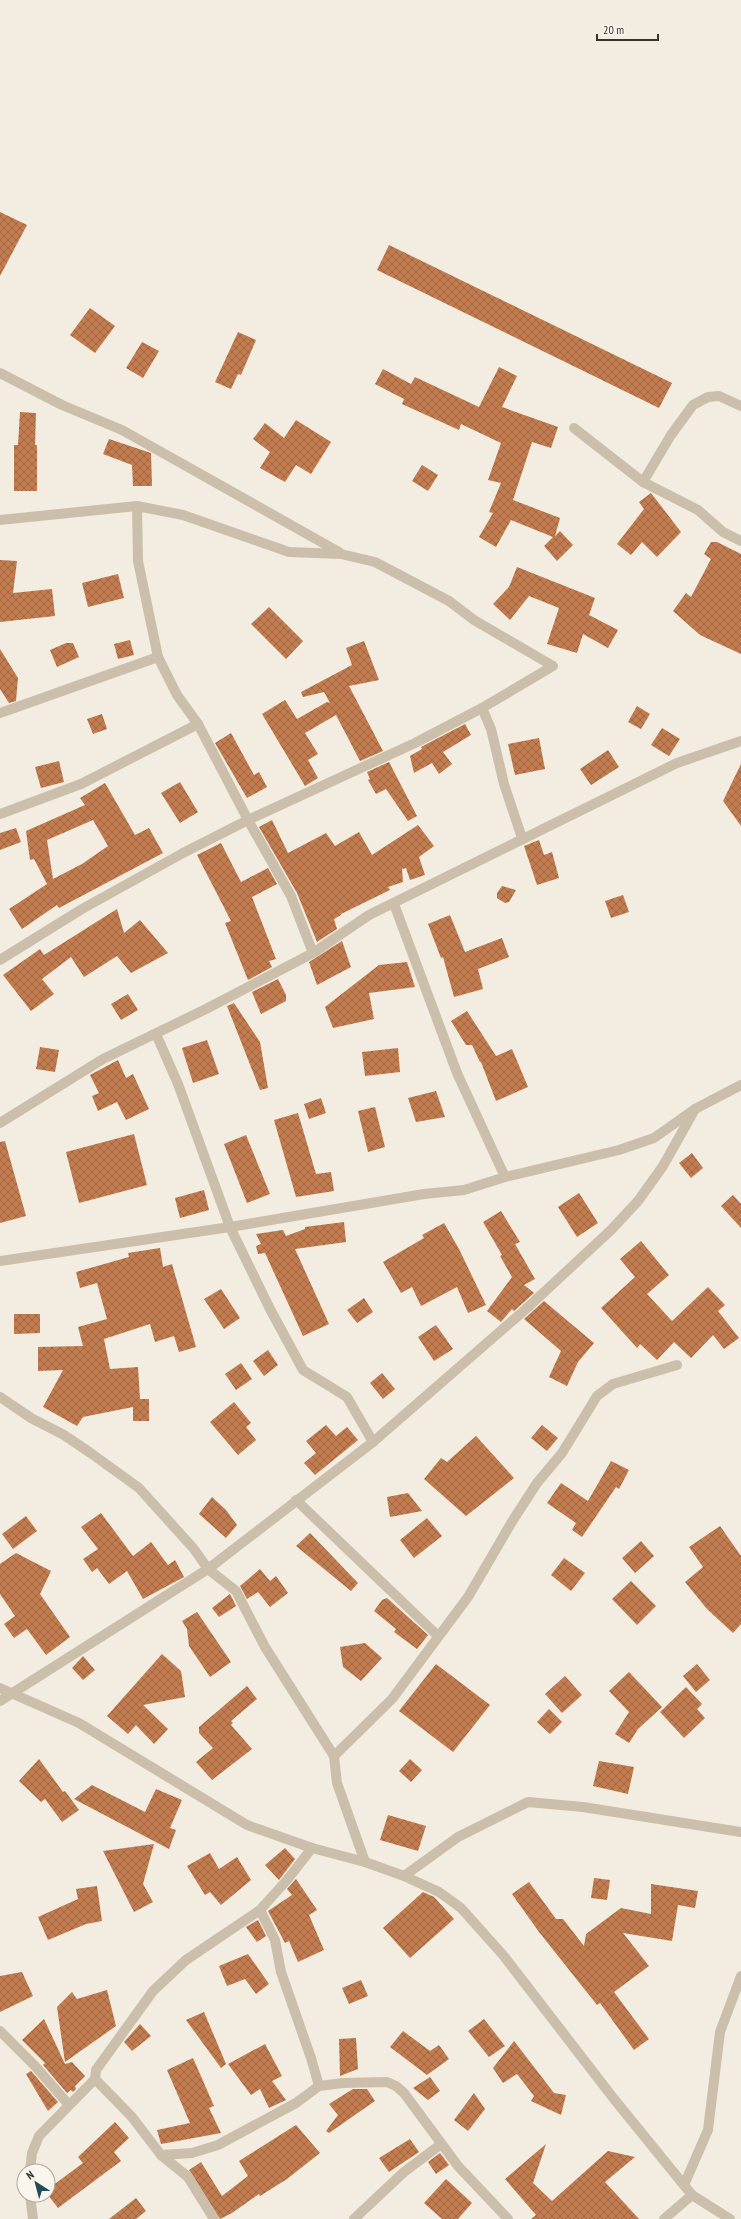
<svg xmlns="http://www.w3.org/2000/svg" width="741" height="2219" font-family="'PT Sans Narrow',sans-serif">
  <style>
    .building { fill: url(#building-cross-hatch); fill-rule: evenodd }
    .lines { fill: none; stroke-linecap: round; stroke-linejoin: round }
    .minor { stroke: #cbbfac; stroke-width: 10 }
  </style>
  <defs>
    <pattern id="building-cross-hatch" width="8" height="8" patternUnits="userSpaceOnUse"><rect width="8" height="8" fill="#c27c4f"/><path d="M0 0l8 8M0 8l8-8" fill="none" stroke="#9f6642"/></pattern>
  </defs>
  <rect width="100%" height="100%" fill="#f2ede0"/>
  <g class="building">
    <polygon points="0,212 27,225 0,276"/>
    <polygon points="389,245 672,383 659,408 377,270"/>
    <polygon points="90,308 115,326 95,353 70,335"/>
    <polygon points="238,332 256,340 241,375 238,374 231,389 215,382"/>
    <polygon points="142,342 159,351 143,378 126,368"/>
    <polygon points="499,367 517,376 502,407 558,427 551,448 532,442 513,500 560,518 555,536 560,531 573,545 557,561 544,546 553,537 511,520 496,547 479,537 493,513 489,512 501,483 488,480 501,443 461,424 459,430 402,404 404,399 375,384 383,369 411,384 415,377 479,407"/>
    <polygon points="20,412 36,413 35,445 37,445 37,491 14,491 14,445 18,445"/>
    <polygon points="296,420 331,442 311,474 296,465 285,482 260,468 270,452 253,439 265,423 284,438"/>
    <polygon points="109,439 151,453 152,486 133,486 132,465 103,454"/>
    <polygon points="422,465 438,475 428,491 412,481"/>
    <polygon points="651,493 681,532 657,557 642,542 631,555 617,544 644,509 639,502"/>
    <polygon points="711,542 717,542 741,554 741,654 700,635 673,611 686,593 691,597 711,559 704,554"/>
    <polygon points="0,560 17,561 13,593 52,589 55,616 0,622"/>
    <polygon points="517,567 595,598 589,615 618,630 608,648 583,634 577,653 547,644 559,608 529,596 510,620 493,604 509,587"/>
    <polygon points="118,574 124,598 88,607 82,583"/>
    <polygon points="269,607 303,641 286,659 251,624"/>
    <polygon points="130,640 134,655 118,659 114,644"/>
    <polygon points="364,641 379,680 349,686 383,751 360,761 336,715 305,733 318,754 308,760 318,778 305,786 262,714 285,700 297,719 327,702 330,703 324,692 303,697 301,692 352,665 346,648"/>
    <polygon points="66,643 73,643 79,657 57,667 50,650"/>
    <polygon points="0,649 18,678 16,701 9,703 0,689"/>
    <polygon points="637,706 650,714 641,729 628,722"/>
    <polygon points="102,714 107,729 93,734 87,719"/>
    <polygon points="465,724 471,735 443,752 452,764 439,774 432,763 414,773 410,756 422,749 421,747"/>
    <polygon points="662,728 680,739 669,756 651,745"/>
    <polygon points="231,733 254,775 259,772 267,787 247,798 215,743"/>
    <polygon points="539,738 545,769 515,775 508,744"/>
    <polygon points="608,750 619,767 591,785 580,769"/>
    <polygon points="59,761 64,782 41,788 35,767"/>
    <polygon points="389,762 417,816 408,821 386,789 376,794 368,780 370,779 367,772"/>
    <polygon points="741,764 741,826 723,801"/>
    <polygon points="180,782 198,812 180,823 161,793"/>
    <path d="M105 783 135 835 149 828 163 853 59 908 57 905 22 929 9 909 47 884 34 859 30 860 26 831 85 805 80 798ZM93 820 108 846 82 864 53 879 47 840Z"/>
    <polygon points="272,820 288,853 326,833 335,846 359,832 372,855 418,825 434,846 419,857 425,875 410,880 406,868 402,869 403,882 388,887 390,890 341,914 341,915 334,919 337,929 317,942 297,893 259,827"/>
    <polygon points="16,828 21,842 0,850 0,833"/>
    <polygon points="539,840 544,855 552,852 559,878 537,885 524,846"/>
    <polygon points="221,843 241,882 268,868 277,884 252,897 276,959 269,961 272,967 248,980 225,923 231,921 197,855"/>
    <polygon points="502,886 516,890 509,902 505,903 497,898 497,893"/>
    <polygon points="623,895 629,912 611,918 605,901"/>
    <polygon points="117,909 124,933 140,920 168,953 131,973 117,956 84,977 71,957 42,979 54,994 31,1011 3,975 40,949 44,955"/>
    <polygon points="450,915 465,952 502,938 509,957 478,969 483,989 454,997 443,957 441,958 428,924"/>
    <polygon points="342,941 351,967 317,985 309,962"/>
    <polygon points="407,962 415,987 369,993 374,1019 333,1028 325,1007 379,965"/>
    <polygon points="278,979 286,995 286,1001 261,1014 252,992"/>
    <polygon points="128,994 138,1010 121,1020 111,1004"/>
    <polygon points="234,1003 260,1042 268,1088 260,1090 227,1006"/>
    <polygon points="467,1011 496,1056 512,1049 528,1087 496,1101 481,1062 480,1062 472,1045 466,1045 451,1021"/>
    <polygon points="207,1040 219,1074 193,1083 182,1048"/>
    <polygon points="40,1047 59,1050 55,1072 36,1069"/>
    <polygon points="398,1048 400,1072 365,1076 362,1052"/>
    <polygon points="118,1060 126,1078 133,1074 149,1109 126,1120 117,1102 98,1111 92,1096 99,1093 90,1075"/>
    <polygon points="436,1091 445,1117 416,1122 408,1098"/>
    <polygon points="321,1098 326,1113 309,1119 304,1104"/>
    <polygon points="375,1107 385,1147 368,1152 358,1111"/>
    <polygon points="298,1113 316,1174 331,1172 334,1191 296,1197 274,1120"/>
    <polygon points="134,1134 147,1185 79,1203 66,1152"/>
    <polygon points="246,1135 270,1194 247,1203 224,1144"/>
    <polygon points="5,1141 26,1216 0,1223 0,1142"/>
    <polygon points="692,1153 703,1168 691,1178 679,1163"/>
    <polygon points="204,1190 209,1210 180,1218 175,1198"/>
    <polygon points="579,1193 598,1223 577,1237 558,1207"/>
    <polygon points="733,1195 741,1204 741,1228 721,1206"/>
    <polygon points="501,1211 520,1242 515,1244 535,1279 524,1285 534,1293 514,1311 512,1309 501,1322 487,1311 512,1277 500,1256 502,1255 483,1222"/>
    <polygon points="344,1222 346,1242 295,1249 329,1324 303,1336 265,1253 258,1254 256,1246 261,1244 256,1234 283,1230 286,1236 305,1229 305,1227"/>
    <polygon points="444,1223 459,1249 486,1305 468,1313 457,1287 421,1306 412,1287 401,1293 383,1262 424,1238 422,1235"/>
    <polygon points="641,1241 669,1275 647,1294 672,1321 708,1287 725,1305 718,1311 739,1338 724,1349 713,1335 691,1358 674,1342 657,1360 640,1344 637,1348 601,1308 635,1277 620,1259"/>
    <polygon points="160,1248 163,1267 172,1264 196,1347 179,1352 174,1336 155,1342 150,1324 104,1339 110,1369 138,1367 140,1399 149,1399 149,1421 133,1421 133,1407 83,1417 77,1426 43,1407 63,1370 38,1371 38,1347 83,1346 78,1327 107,1319 97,1283 80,1288 76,1272 129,1257 128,1253"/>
    <polygon points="221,1289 240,1318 224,1329 204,1299"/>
    <polygon points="364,1298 373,1312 357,1323 347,1310"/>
    <polygon points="544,1301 594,1343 578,1362 567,1386 549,1377 561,1351 524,1319"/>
    <polygon points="14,1314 40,1314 40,1333 14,1334"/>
    <polygon points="436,1325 453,1349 434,1361 418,1337"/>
    <polygon points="268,1350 278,1365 264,1376 253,1361"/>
    <polygon points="241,1363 252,1379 236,1390 225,1374"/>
    <polygon points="382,1373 395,1389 383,1399 370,1383"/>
    <polygon points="234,1402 251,1423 246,1427 256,1440 238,1455 210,1422"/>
    <polygon points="326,1425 336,1436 347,1427 358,1440 315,1475 304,1463 316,1453 306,1441"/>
    <polygon points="542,1425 558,1438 547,1451 531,1438"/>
    <polygon points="476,1436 514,1478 466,1516 424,1479 441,1458 447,1462"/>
    <polygon points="611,1461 629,1470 619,1489 616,1487 582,1537 572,1530 576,1523 547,1503 561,1483 588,1501"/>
    <polygon points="408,1493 422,1511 390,1517 387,1497"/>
    <polygon points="212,1497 226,1510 237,1525 226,1538 199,1514"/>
    <polygon points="101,1513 133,1556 151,1542 168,1565 175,1560 184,1577 143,1599 127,1571 109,1584 97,1568 92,1572 83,1559 98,1549 81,1527"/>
    <polygon points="26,1516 37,1531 13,1549 2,1534"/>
    <polygon points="427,1518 442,1536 414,1558 400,1540"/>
    <polygon points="720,1526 741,1556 741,1624 733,1633 707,1609 685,1582 703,1567 689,1547"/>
    <polygon points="310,1533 358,1583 351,1591 296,1546"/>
    <polygon points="641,1541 654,1556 635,1573 622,1558"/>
    <polygon points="16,1553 51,1571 40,1594 70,1637 46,1655 27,1629 14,1638 4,1624 15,1616 0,1594 0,1564"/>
    <polygon points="564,1558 585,1573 571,1591 551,1575"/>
    <polygon points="260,1569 270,1581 276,1576 288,1593 270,1607 258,1592 247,1599 240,1586"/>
    <polygon points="631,1581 656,1606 637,1625 612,1599"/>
    <polygon points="230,1594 236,1606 219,1617 212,1608"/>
    <polygon points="387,1598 428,1635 417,1649 394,1632 396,1629 374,1611 382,1600"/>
    <polygon points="197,1612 231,1662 210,1677 189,1646 187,1629 182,1621"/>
    <polygon points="365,1643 382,1658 361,1681 343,1667 340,1647"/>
    <polygon points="162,1654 181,1671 185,1697 143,1705 168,1729 154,1744 136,1725 128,1734 107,1716"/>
    <polygon points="83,1656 95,1670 83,1680 72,1668"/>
    <polygon points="436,1664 490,1705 453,1752 399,1711"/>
    <polygon points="697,1664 710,1680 696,1692 683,1676"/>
    <polygon points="629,1672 662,1707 638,1729 629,1743 615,1734 629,1712 609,1691"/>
    <polygon points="565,1676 582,1695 562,1713 545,1694"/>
    <polygon points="247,1686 257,1699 231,1721 233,1723 231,1725 252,1749 212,1780 196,1762 213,1748 199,1733 199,1727"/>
    <polygon points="686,1687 702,1704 697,1709 705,1718 684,1738 660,1712"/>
    <polygon points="549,1709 562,1722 550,1734 537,1722"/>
    <polygon points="39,1759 63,1792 65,1791 79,1810 62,1822 45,1799 41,1802 19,1781"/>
    <polygon points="410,1759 422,1770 411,1782 399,1771"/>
    <polygon points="599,1761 634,1767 628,1794 593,1786"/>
    <polygon points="92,1785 145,1812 156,1789 182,1800 170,1828 176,1830 169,1849 74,1799"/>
    <polygon points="388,1815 426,1826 418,1851 380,1840"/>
    <polygon points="154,1844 143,1884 153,1902 134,1912 103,1851"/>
    <polygon points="285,1848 295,1859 279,1880 265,1865"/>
    <polygon points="210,1853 219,1869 237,1857 251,1880 221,1905 210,1892 205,1895 187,1866"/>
    <polygon points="594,1878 610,1880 607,1900 591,1898"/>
    <polygon points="296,1879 317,1910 309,1915 324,1950 298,1962 289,1941 285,1943 268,1911 292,1895 287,1889"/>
    <polygon points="529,1882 556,1919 563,1919 584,1946 586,1934 621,1908 651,1914 651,1884 698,1891 695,1908 678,1905 672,1941 623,1933 649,1966 614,1992 649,2039 634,2050 600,2003 597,2005 539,1932 512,1894"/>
    <polygon points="97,1886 102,1921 86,1924 48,1940 38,1917 78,1899 76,1889"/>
    <polygon points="423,1892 434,1897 454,1919 410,1958 383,1928"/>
    <polygon points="258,1920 266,1936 257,1942 246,1927"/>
    <polygon points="248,1954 269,1984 256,1994 245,1979 227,1986 219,1966"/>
    <polygon points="22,1972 33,1996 0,2012 0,1976"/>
    <polygon points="361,1980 368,1996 349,2004 342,1988"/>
    <polygon points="107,1990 116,2026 65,2062 57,2007 72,1992 77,1999"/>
    <polygon points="204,2012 226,2064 221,2068 186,2020"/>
    <polygon points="44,2019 65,2064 72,2062 85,2076 75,2086 76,2089 73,2092 71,2090 67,2093 43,2065 45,2063 22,2040"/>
    <polygon points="484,2019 505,2046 489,2057 468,2031"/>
    <polygon points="140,2024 151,2036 132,2051 124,2042"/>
    <polygon points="403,2031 430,2051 439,2045 449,2059 427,2075 390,2047"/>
    <polygon points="356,2038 358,2069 340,2076 339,2039"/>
    <polygon points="514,2041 554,2093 566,2095 561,2115 531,2101 534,2096 517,2074 503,2083 493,2068"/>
    <polygon points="265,2044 282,2076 272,2081 286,2100 269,2108 260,2089 251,2095 228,2064"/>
    <polygon points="193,2058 214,2106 209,2108 221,2133 161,2144 157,2130 190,2123 167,2070"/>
    <polygon points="31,2071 58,2102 48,2111 26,2074"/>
    <polygon points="430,2077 440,2091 428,2100 413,2088"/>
    <polygon points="353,2089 367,2089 375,2101 329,2133 326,2131 338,2115 329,2104"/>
    <polygon points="474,2093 485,2109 468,2131 454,2120"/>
    <polygon points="115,2122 129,2138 114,2152 121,2161 58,2208 48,2195 48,2189 83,2163 78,2157"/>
    <polygon points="296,2125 320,2153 287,2179 260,2196 259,2194 232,2213 220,2219 189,2170 201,2162 222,2196 248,2176 239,2161"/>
    <polygon points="410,2139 419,2152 389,2172 379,2158"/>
    <polygon points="546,2144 533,2183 552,2201 608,2151 635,2157 605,2182 639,2219 531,2219 536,2215 505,2179"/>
    <polygon points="440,2153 449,2165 436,2174 428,2162"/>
    <polygon points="446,2179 472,2203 458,2219 442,2219 424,2203"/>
    <polygon points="136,2198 146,2211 136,2219 109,2219"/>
  </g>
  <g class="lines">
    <g class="minor">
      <polyline points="0,373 62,405 122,430 339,552"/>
      <polyline points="574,428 643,482 698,510 723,532 741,541"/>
      <polyline points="643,482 671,435 693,405 708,397 719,396 741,406"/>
      <polyline points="137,506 138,561 158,657 177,695 198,724 248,820 291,896 313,953"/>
      <polyline points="0,520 137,506 183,515 289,552 341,554 375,562 449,601 474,620 553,666 482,708 415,743 248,820 183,853 82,909 0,960"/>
      <polyline points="482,708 491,729 504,784 522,838"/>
      <polyline points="0,713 158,657"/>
      <polyline points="0,814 81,784 198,724"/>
      <polyline points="394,904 457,1073 505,1177"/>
      <polyline points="156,1034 178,1084 230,1227 270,1309 303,1370 347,1397 373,1442"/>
      <polyline points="0,1123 103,1059 206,1009 313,953 369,915 677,763 741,741"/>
      <polyline points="0,1261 230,1227 424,1194 464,1190 505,1177 619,1150 654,1138 695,1109 741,1085"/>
      <polyline points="0,1397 31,1418 64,1435 92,1454 139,1488 194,1549 208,1569 236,1591 265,1647 334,1756 337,1783 365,1862"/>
      <polyline points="296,1500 438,1636"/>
      <polyline points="0,1688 79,1723 247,1825 312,1848 365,1862 404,1876 439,1892 461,1908 503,1955 614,2099 692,2195 730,2219"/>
      <polyline points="0,1701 208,1569 373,1442 526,1309 611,1230 638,1201 663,1166 695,1109"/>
      <polyline points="334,1756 392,1699 468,1597 513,1520 537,1483 562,1453 597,1396 613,1384 677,1365"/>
      <polyline points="404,1876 458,1837 528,1802 583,1807 741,1832"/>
      <polyline points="260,1910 275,1940 281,1972 311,2058 319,2086"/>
      <polyline points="0,2031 35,2066 69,2105"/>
      <polyline points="95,2079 132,2117 161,2155 188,2177 214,2219"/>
      <polyline points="161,2155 192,2153 218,2145 296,2103 319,2086 343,2083 387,2082 396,2086 404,2093 458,2166 508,2219"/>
      <polyline points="30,2171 32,2153 39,2136 95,2079 96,2070 153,1991 186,1960 260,1910 287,1880 312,1848"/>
      <polyline points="684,2185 708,2130 720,2032 741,1976"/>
      <polyline points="30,2195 33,2219"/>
      <polyline points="354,2219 404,2172 440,2145"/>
      <polyline points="664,2219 692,2195"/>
    </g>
  </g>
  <g transform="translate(36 2183) rotate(324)"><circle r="19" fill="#faf6ed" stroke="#ada79f"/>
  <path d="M0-3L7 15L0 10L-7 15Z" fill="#214d59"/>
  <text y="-6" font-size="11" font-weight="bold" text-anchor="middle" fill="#39312b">N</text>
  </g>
  <path d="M597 34v6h61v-6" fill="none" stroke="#39312b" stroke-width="2"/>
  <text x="603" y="34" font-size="12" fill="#39312b" stroke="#faf6ed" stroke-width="3" paint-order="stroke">20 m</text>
</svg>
